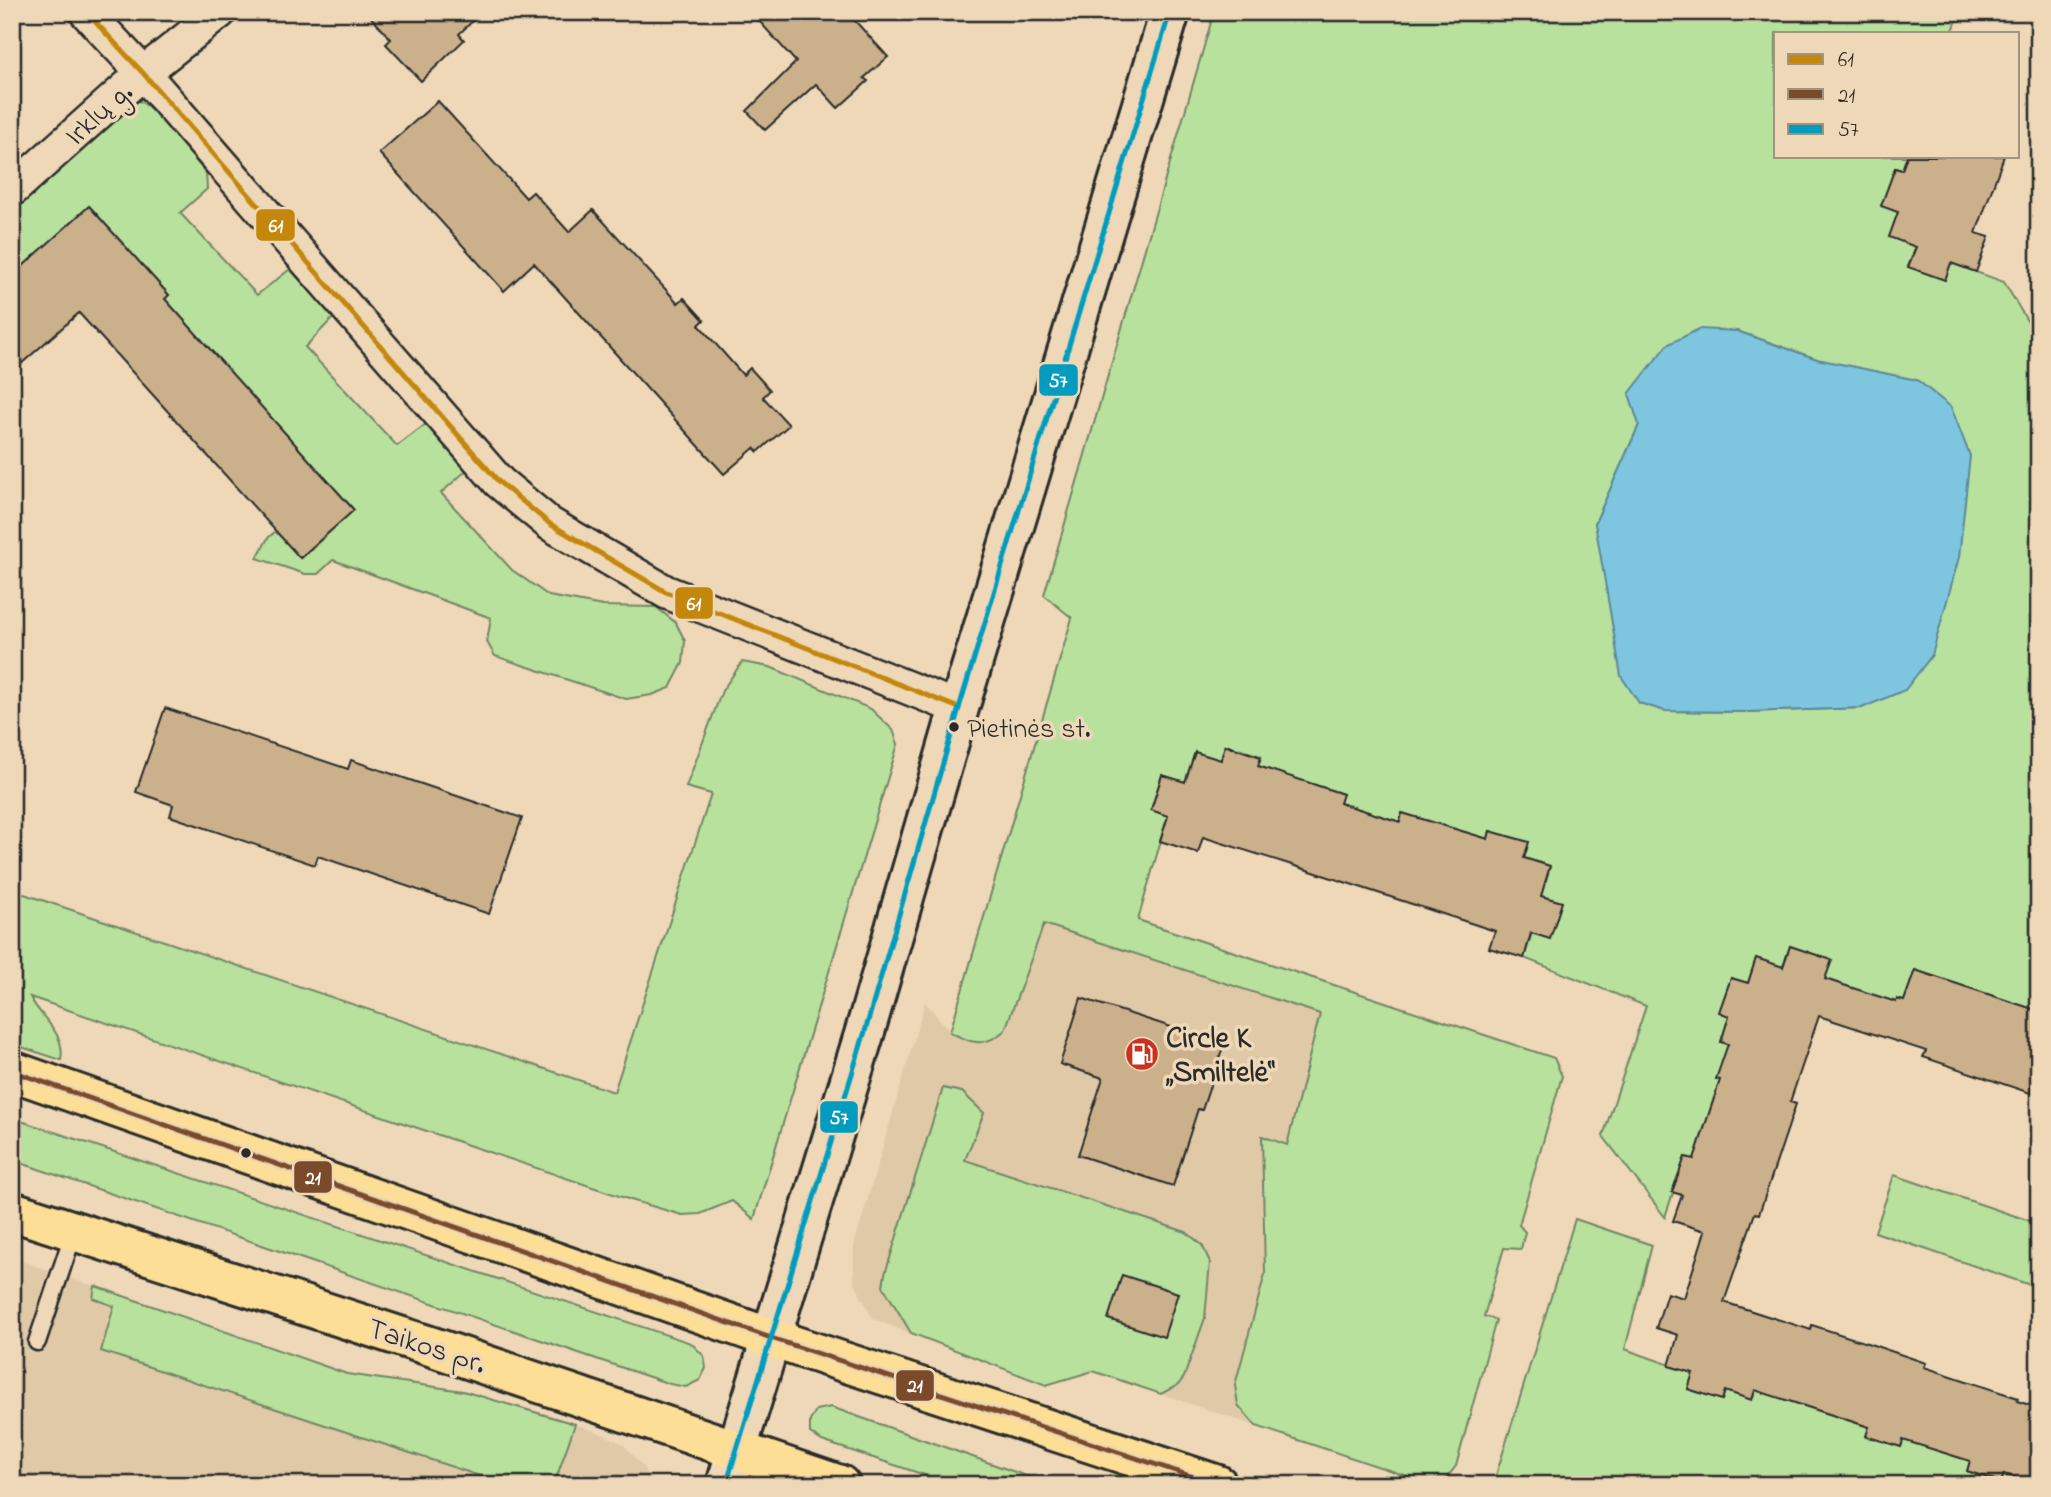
<svg xmlns="http://www.w3.org/2000/svg" width="2051" height="1497" font-family="'Indie Flower',sans-serif">
  <style>
    .built { fill: #e0c9a7 }
    .green { fill: #b8e19e; stroke: #728664; stroke-width: 2; fill-rule: evenodd }
    .water { fill: #7ec6df; stroke: #5d8897; stroke-width: 2 }
    .building { fill: #cbb18b; stroke: #2b2b2b; stroke-width: 2 }
    .lines { fill: none; stroke-linecap: round; stroke-linejoin: round }
    .lane-casing { stroke: #2b2b2b; stroke-width: 21 }
    .street-casing { stroke: #2b2b2b; stroke-width: 37 }
    .secondary-casing { stroke: #2b2b2b; stroke-width: 44 }
    .primary-casing { stroke: #2b2b2b; stroke-width: 44 }
    .lane { stroke: #eed8b7; stroke-width: 16 }
    .street { stroke: #eed8b7; stroke-width: 32 }
    .secondary { stroke: #eed8b7; stroke-width: 38 }
    .primary { stroke: #fdde96; stroke-width: 38 }
    .bus-1-casing { stroke: #eed8b7; stroke-width: 10 }
    .bus-2-casing { stroke: #eed8b7; stroke-width: 10 }
    .bus-3-casing { stroke: #eed8b7; stroke-width: 10 }
    .bus-1 { stroke: #c4870b; stroke-width: 5 }
    .bus-2 { stroke: #7a4b2a; stroke-width: 5 }
    .bus-3 { stroke: #049cbe; stroke-width: 5 }
    .bus-dot { fill: #2b2b2b; stroke: #eed8b7; stroke-width: 2.5 }
    .labels { text-anchor: middle; stroke-width: 7; stroke-linejoin: round; paint-order: stroke }
    .bus-label { font-size: 28px; fill: #2b2b2b; stroke: #eed8b7; text-anchor: start }
    .street-label { font-size: 30px; fill: #2b2b2b; stroke: #eed8b7 }
    .poi-label { font-size: 30px; font-weight: bold; fill: #2b2b2b; stroke: #eed8b7; text-anchor: start }
    .line-badge { stroke: #eed8b7; stroke-width: 2.5 }
    .badge-label { font-size: 19px; text-anchor: middle; font-weight: bold; fill: #fff }
  </style>
  <rect width="100%" height="100%" fill="#eed8b7"/>
  <filter id="ink" filterUnits="userSpaceOnUse"><feTurbulence type="fractalNoise" baseFrequency=".0143" numOctaves="2"/><feDisplacementMap in="SourceGraphic" scale="14" xChannelSelector="R" yChannelSelector="G"/><feConvolveMatrix kernelMatrix="1 2 1 2 8 2 1 2 1" color-interpolation-filters="sRGB"/></filter>
  <g filter="url(#ink)">
    <g class="built">
      <polygon points="1044,923 1320,1014 1287,1145 1262,1137 1265,1274 1240,1363 1238,1405 1256,1426 1093,1371 1046,1385 873,1319 854,1282 854,1246 925,1002 950,1032 966,1041 979,1043 1005,1030"/>
      <polygon points="12,1258 347,1374 463,1391 549,1415 605,1435 623,1444 643,1467 652,1485 12,1485"/>
    </g>
    <g class="green">
      <path d="M1214 12H1960L1952 33H1776V156H1907L1902 170 1895 168 1882 206 1898 212 1890 237 1916 247 1909 267 1945 280 1951 263 2004 282 2032 329 2039 332V1020L2034 1010 1915 970 1904 1001 1895 1006 1825 979 1831 960 1790 946 1783 967 1756 958 1748 983 1731 978 1720 1012 1729 1016 1721 1042 1728 1044V1083L1714 1098 1694 1159 1685 1157 1665 1217 1603 1136 1646 1006 1524 958 1532 933 1561 902 1541 896 1550 867 1524 858 1528 842 1490 831 1488 839 1403 813 1400 822 1340 803 1342 794 1308 783 1279 784 1282 774 1258 766 1261 756 1225 745 1221 760 1185 782 1162 775 1151 810 1168 816 1138 920 1554 1058 1562 1076 1519 1225 1525 1232 1521 1249 1504 1248 1484 1316 1496 1320 1456 1466 1441 1485H1434L1256 1426 1238 1405 1235 1385 1265 1274 1262 1136 1287 1145 1320 1014 1044 924 1005 1030C985 1048 972 1044 950 1032L1072 618 1044 595ZM1737 331 1817 359 1862 708 1747 712 1665 711 1639 703 1595 523 1639 425Z"/>
      <polygon points="140,101 154,111 206,173 207,189 180,213 257,295 290,269 334,317 305,347 397,446 426,424 468,469 441,493 512,570 549,596 603,606 656,607 676,623 685,641 683,663 670,688 652,695 626,699 495,656 487,642 491,618 333,560 318,574 305,574 257,558 268,538 276,531 301,558 354,510 165,299 169,295 90,207 12,276 12,202 120,104"/>
      <path d="M742 662 770 667 871 709 893 730 898 744 754 1219 732 1201 700 1214 682 1215 631 1200 30 997C41 1019 66 1032 61 1060L12 1044V890L614 1092 711 794 686 787 722 691Z"/>
      <polygon points="943,1088 962,1092 984,1113 965,1160 1186,1232 1202,1245 1210,1262 1205,1318 1184,1377 1178,1385 1161,1394 1093,1371 1046,1385 911,1333 883,1286 885,1274"/>
      <polygon points="12,1118 691,1343 704,1356 706,1368 700,1380 686,1387 670,1384 12,1160"/>
      <polygon points="1894,1175 2039,1224 2039,1288 1875,1232"/>
      <polygon points="1575,1219 1652,1245 1625,1349 1693,1373 1688,1389 1722,1400 1725,1391 1752,1400 1755,1389 1869,1427 1867,1436 1901,1447 1905,1436 1970,1461 1967,1471 2001,1482 2004,1474 2038,1485 1493,1485"/>
      <polygon points="95,1286 347,1374 463,1391 575,1424 555,1482 562,1485 507,1485 101,1351 114,1306 93,1298"/>
      <polygon points="831,1407 1052,1485 955,1485 822,1441 810,1433 810,1421 816,1410"/>
    </g>
    <polygon class="water" points="1699,329 1737,331 1817,359 1917,380 1951,407 1970,456 1959,557 1932,655 1905,690 1862,708 1747,712 1665,711 1639,703 1621,676 1595,523 1639,425 1629,394 1667,345"/>
    <g class="building">
      <polygon points="366,12 482,12 459,34 464,40 421,81 386,44 391,39"/>
      <polygon points="751,12 847,12 888,57 864,78 868,81 838,108 816,84 765,130 747,111 796,62"/>
      <polygon points="438,101 526,198 533,192 569,232 593,210 678,303 684,298 704,320 699,325 743,375 750,368 770,390 763,397 789,425 758,452 754,448 724,474 534,263 504,291 379,153"/>
      <polygon points="1907,156 2004,156 1976,233 1989,237 1976,272 1951,263 1945,280 1908,267 1916,247 1889,237 1898,212 1881,206 1895,168 1902,170"/>
      <polygon points="89,206 169,295 165,299 354,510 300,558 79,313 12,372 12,276"/>
      <polygon points="165,708 348,769 351,760 522,818 489,914 318,856 315,865 170,816 173,805 136,792"/>
      <polygon points="1225,745 1261,757 1258,766 1343,794 1340,803 1400,822 1402,813 1488,839 1490,831 1529,842 1524,858 1550,866 1541,896 1562,902 1550,939 1531,933 1524,958 1489,948 1495,931 1292,865 1203,837 1198,853 1160,841 1168,816 1151,810 1162,775 1185,782 1195,752 1221,760"/>
      <polygon points="1790,946 1832,960 1825,979 1896,1002 1897,999 1904,1001 1915,970 2039,1011 2039,1089 2032,1086 2030,1093 1923,1057 1926,1051 1819,1016 1790,1102 1796,1104 1759,1214 1755,1213 1724,1302 1811,1330 1812,1325 1870,1344 1926,1363 1924,1367 2018,1398 2017,1401 2039,1408 2039,1485 2004,1474 2001,1482 1967,1471 1970,1461 1903,1440 1901,1447 1866,1436 1869,1427 1755,1390 1752,1400 1725,1391 1722,1400 1688,1389 1693,1373 1669,1366 1678,1335 1656,1328 1667,1293 1684,1298 1705,1231 1673,1221 1682,1195 1672,1192 1685,1157 1694,1159 1720,1080 1716,1079 1728,1044 1721,1042 1729,1016 1719,1012 1731,978 1748,983 1756,958 1783,967"/>
      <polygon points="1081,998 1224,1044 1202,1110 1198,1109 1173,1186 1078,1155 1103,1078 1060,1064"/>
      <polygon points="1122,1275 1178,1293 1164,1337 1108,1319"/>
    </g>
    <g class="lines">
      <g class="lane-casing">
        <polyline id="lane" points="37,1342 74,1232"/>
      </g>
      <g class="street-casing">
        <g id="street">
          <polyline points="86,12 143,73 499,482 550,524 666,592 959,708"/>
          <polyline points="12,190 143,73 220,12"/>
        </g>
      </g>
      <g class="secondary-casing">
        <polyline id="secondary" points="726,1485 866,1028 959,708 1170,12"/>
      </g>
      <g class="primary-casing">
        <g id="primary">
          <polyline points="12,1071 771,1338 1218,1485"/>
          <polyline points="12,1211 433,1347 840,1485"/>
        </g>
      </g>
      <use href="#lane" class="lane"/>
      <use href="#street" class="street"/>
      <use href="#secondary" class="secondary"/>
      <use href="#primary" class="primary"/>
      <g class="bus-1-casing">
        <polyline id="bus-1" points="86,12 143,73 499,482 550,524 666,592 959,708"/>
      </g>
      <g class="bus-2-casing">
        <polyline id="bus-2" points="12,1071 771,1338 1218,1485"/>
      </g>
      <g class="bus-3-casing">
        <polyline id="bus-3" points="726,1485 866,1028 959,708 1170,12"/>
      </g>
      <use href="#bus-1" class="bus-1"/>
      <use href="#bus-2" class="bus-2"/>
      <use href="#bus-3" class="bus-3"/>
    </g>
  </g>
  <defs>
    <g id="fuel-disc" transform="scale(1.75)"><circle r="9.5" fill="#c8321e" stroke="#eed8b7"/><path d="M-5.5-6h7V0h2V4h1.3V-2.5L3-4.5l.8-.8L6-3V5H2.5V1h-1V6h-7ZM-4.2-4.7v3.2H.2V-4.7Z" fill="#fff"/></g>
  </defs>
  <g fill-rule="evenodd">
    <use href="#fuel-disc" x="1142" y="1054"/>
  </g>
  <g class="bus-dot">
    <circle cx="954" cy="727" r="6"/>
    <circle cx="246" cy="1153" r="6"/>
  </g>
  <g class="labels">
    <g class="bus-label">
      <text x="967" y="737">Pietinės st.</text>
    </g>
    <g class="street-label">
      <text transform="translate(98 113) rotate(-42)" y="10">Irklų g.</text>
      <text transform="translate(427 1345) rotate(18)" y="10">Taikos pr.</text>
    </g>
    <g class="poi-label">
      <text x="1166" y="1047">Circle K<tspan x="1166" dy="34">„Smiltelė“</tspan></text>
    </g>
  </g>
  <g class="line-badge">
    <rect x="255" y="208" width="41" height="34" rx="7" fill="#c4870b"/>
    <rect x="1038" y="363" width="41" height="34" rx="7" fill="#049cbe"/>
    <rect x="674" y="586" width="40" height="34" rx="7" fill="#c4870b"/>
    <rect x="819" y="1100" width="40" height="34" rx="7" fill="#049cbe"/>
    <rect x="293" y="1160" width="40" height="34" rx="7" fill="#7a4b2a"/>
    <rect x="895" y="1369" width="40" height="33" rx="7" fill="#7a4b2a"/>
  </g>
  <g class="badge-label">
    <text x="276" y="232">61</text>
    <text x="1058" y="387">57</text>
    <text x="694" y="610">61</text>
    <text x="839" y="1124">57</text>
    <text x="313" y="1184">21</text>
    <text x="915" y="1392">21</text>
  </g>
  <rect width="2051" height="1497" fill="none" stroke="#eed8b7" stroke-width="42"/>
  <rect x="21" y="21" width="2009" height="1455" fill="none" stroke="#2b2b2b" stroke-width="2.5" filter="url(#ink)"/>
  <rect x="1774" y="32" width="245" height="126" fill="#eed8b7" stroke="#a0937f" stroke-width="2"/>
  <rect x="1788" y="54" width="35" height="10" fill="#c4870b" stroke="#a0937f" stroke-width="2"/>
  <text x="1838" y="66" font-size="21" fill="#2b2b2b">61</text>
  <rect x="1788" y="89" width="35" height="10" fill="#7a4b2a" stroke="#a0937f" stroke-width="2"/>
  <text x="1838" y="102" font-size="21" fill="#2b2b2b">21</text>
  <rect x="1788" y="124" width="35" height="10" fill="#049cbe" stroke="#a0937f" stroke-width="2"/>
  <text x="1838" y="136" font-size="21" fill="#2b2b2b">57</text>
</svg>
